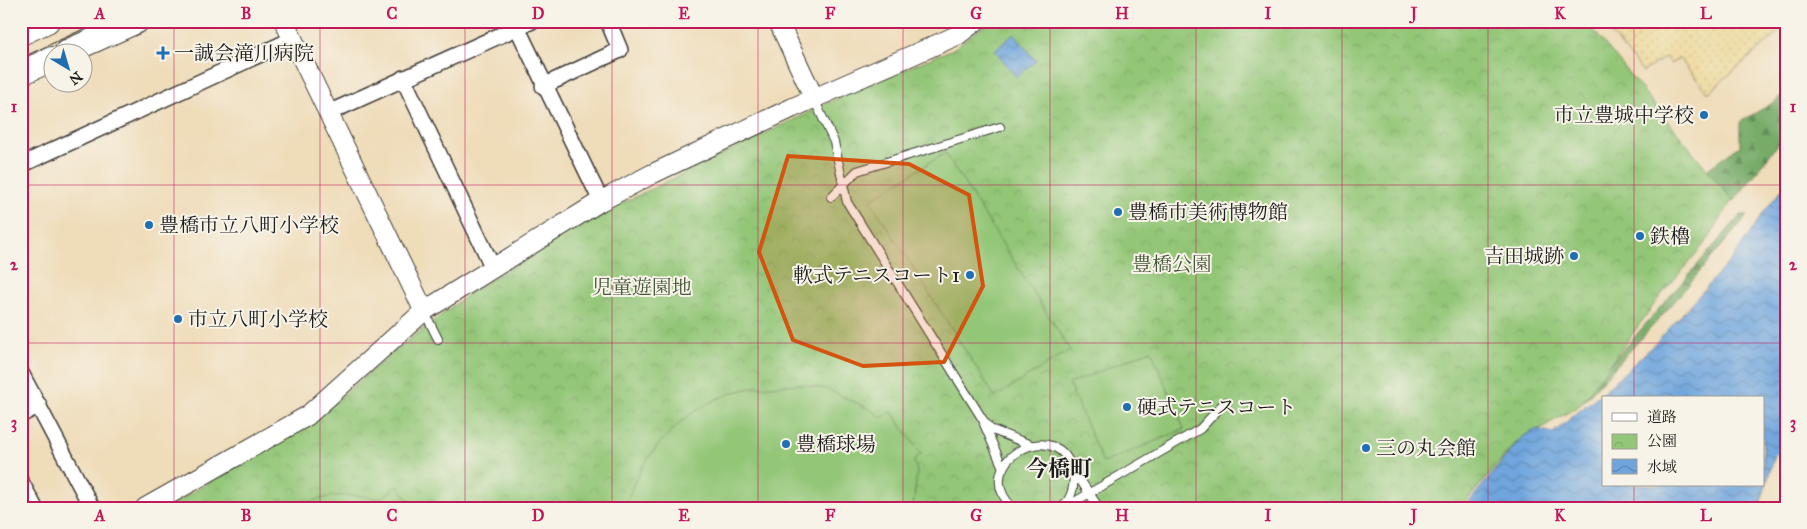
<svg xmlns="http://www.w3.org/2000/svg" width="1807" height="529" font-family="'IM FELL Great Primer','Noto Serif JP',serif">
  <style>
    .forest { fill: url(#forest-firs); stroke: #496442 }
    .sand { fill: url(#sand-dots); stroke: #857b5d }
    .park { fill: url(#park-crowns); stroke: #58714a }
    .pitch { fill: #93c677; stroke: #58714a }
    .water { fill: url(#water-waves); stroke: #46607c; fill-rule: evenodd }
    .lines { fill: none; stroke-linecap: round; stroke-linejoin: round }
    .service-casing { stroke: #3c3934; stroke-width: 10 }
    .minor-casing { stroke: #3c3934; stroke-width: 18 }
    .tertiary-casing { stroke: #3c3934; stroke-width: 21 }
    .trunk-casing { stroke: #3c3934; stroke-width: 26 }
    .service { stroke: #fff; stroke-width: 8 }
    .minor { stroke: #fff; stroke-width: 15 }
    .tertiary { stroke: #fff; stroke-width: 19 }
    .trunk { stroke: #fff; stroke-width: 24 }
    .tram { stroke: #1c1c1c; stroke-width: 1 }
    .marked { fill: #d4530e; fill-opacity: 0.2; stroke: #d4530e; stroke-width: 4; stroke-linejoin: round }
    .grid { fill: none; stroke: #c2185b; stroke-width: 1; stroke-opacity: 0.55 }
    .poi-dot { fill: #1f6fb2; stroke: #f7f3e8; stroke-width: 2 }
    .labels { text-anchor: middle; stroke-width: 4; stroke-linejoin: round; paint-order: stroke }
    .poi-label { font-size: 20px; fill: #1c1c1c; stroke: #f7f3e8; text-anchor: start }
    .park-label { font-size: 20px; fill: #46583c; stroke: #f7f3e8 }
    .quarter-label { font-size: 22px; font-weight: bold; fill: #1c1c1c; stroke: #f7f3e8 }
    .neatline { fill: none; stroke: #c2185b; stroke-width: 2 }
    .grid-label { font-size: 16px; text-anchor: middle; font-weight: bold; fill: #c2185b }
  </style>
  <defs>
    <pattern id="forest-firs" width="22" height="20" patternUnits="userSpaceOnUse" patternTransform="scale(1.25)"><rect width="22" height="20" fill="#76ab68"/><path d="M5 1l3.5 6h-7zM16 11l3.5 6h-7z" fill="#608a55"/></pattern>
    <pattern id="sand-dots" width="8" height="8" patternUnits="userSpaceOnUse" patternTransform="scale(1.25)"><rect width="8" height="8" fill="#eeda9e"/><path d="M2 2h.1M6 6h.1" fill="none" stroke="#ccba88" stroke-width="1.8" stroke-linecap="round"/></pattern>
    <pattern id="park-crowns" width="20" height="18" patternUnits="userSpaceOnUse" patternTransform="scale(1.25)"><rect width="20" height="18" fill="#93c677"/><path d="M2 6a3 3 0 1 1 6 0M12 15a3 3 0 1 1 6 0" fill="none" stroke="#7eaa66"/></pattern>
    <pattern id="water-waves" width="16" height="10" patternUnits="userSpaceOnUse" patternTransform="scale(1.25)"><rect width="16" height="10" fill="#6fa5dd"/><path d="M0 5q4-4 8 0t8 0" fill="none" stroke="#5a86b2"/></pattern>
  </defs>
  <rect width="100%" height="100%" fill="#f7f3e8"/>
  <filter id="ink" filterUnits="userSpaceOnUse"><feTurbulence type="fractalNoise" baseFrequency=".02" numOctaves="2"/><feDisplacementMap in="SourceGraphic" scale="10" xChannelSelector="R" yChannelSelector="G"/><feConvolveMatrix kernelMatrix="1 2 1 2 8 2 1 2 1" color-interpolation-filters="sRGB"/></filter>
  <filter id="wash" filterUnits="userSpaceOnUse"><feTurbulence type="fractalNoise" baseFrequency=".0096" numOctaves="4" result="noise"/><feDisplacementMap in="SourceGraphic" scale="20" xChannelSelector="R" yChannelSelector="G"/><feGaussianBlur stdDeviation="1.12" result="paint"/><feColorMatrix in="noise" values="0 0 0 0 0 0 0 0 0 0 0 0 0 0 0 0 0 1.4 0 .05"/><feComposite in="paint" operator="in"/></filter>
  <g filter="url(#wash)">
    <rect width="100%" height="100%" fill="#efdcb9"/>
    <g class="forest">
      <polygon points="1786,90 1786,134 1735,200 1726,204 1707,177 1709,168 1740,146 1740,122 1776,101"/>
      <polygon points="1741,215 1748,215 1661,317 1580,405 1516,443 1460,508 1399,508 1574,406"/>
    </g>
    <polygon class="sand" points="1601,21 1786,21 1786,26 1708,93 1679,58 1671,64 1665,57 1643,72"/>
    <polygon class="park" points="989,21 1586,21 1732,200 1710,237 1661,295 1580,405 1516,443 1460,508 166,508 310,423 398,348 474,290 590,219 852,91 953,49"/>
    <g class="pitch">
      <polygon points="945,153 1070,350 995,397 870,200"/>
      <polygon points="1151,350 1184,429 1103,463 1069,384"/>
      <path d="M796 384 827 389 871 410 882 418 891 411 921 454 914 460 917 472 913 508H625C639 456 683 408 735 392 754 386 776 386 796 384Z"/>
      <path d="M399 486 412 508H293C327 495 343 492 379 499Z"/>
    </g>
    <g class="water">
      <polygon points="1014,34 1036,61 1016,77 995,50"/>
      <path d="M1786 184V446L1775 455 1761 502 1762 508H1464L1522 437 1537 429 1553 433 1611 385 1658 341 1737 253 1764 212ZM1603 398H1763V485H1603Z"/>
    </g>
  </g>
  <g filter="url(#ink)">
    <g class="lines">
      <g class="service-casing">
        <g id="service">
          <polyline points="814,99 834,142 847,202 983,420 990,429 1031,445"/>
          <polyline points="831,197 857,171 1000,127"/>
          <polyline points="425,313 438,339"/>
          <polyline points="984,424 1003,468"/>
          <polyline points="1075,472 1099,508"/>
          <path d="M1013 508C965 462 1062 410 1073 475 1075 487 1071 498 1063 507"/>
          <polyline points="1064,508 1200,429 1225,402"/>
        </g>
      </g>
      <g class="minor-casing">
        <g id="minor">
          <polyline points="514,21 601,201"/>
          <polyline points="403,78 493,268"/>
          <polyline points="543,86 620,50 608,21"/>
          <polyline points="328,113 532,21"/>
          <polyline points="21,165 293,39"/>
          <polyline points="21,373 92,508"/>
          <polyline points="21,415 39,405"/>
          <polyline points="21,482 35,508"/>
        </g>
      </g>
      <g class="tertiary-casing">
        <g id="tertiary">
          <polyline points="284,21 424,311"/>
          <polyline points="778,21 814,98"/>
          <polyline points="145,508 307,416 424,311 601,201 652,174 792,108 958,35 976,21"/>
        </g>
      </g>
      <g class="trunk-casing">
        <g id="trunk">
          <polyline points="21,33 47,21"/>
          <polyline points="67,52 137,21"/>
          <polyline points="21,73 52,59"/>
        </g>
      </g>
      <use href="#service" class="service"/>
      <use href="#minor" class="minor"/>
      <use href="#tertiary" class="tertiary"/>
      <use href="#trunk" class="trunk"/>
      <polyline class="tram" points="21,58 101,21"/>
    </g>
  </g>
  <path class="marked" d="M788 156 909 164 969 195 983 286 944 362 863 366 793 340 759 252Z"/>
  <path class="grid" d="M174 21V508M320 21V508M465 21V508M612 21V508M758 21V508M903 21V508M1050 21V508M1196 21V508M1342 21V508M1488 21V508M1634 21V398M21 185H1786M21 343H1786M1634 485V508"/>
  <g class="poi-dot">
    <path d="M160.5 45.5h5v5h5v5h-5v5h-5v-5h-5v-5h5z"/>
    <circle cx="1704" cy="115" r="5"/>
    <circle cx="1118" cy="212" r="5"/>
    <circle cx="149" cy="225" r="5"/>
    <circle cx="1640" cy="236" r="5"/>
    <circle cx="1574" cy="256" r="5"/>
    <circle cx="970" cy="275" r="5"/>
    <circle cx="178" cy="319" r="5"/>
    <circle cx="1127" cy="407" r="5"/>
    <circle cx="786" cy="444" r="5"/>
    <circle cx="1366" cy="448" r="5"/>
  </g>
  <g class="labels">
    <g class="poi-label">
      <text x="174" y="60">一誠会滝川病院</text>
      <text x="1694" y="122" text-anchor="end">市立豊城中学校</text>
      <text x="1128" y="219">豊橋市美術博物館</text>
      <text x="159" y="232">豊橋市立八町小学校</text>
      <text x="1650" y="243">鉄櫓</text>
      <text x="1564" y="263" text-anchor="end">吉田城跡</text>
      <text x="960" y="282" text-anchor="end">軟式テニスコート1</text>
      <text x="188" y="326">市立八町小学校</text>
      <text x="1137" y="414">硬式テニスコート</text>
      <text x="796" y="451">豊橋球場</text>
      <text x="1376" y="455">三の丸会館</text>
    </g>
    <g class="park-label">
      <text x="1172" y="271">豊橋公園</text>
      <text x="642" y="294">児童遊園地</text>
    </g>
    <g class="quarter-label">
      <text x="1059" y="476">今橋町</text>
    </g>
  </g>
  <rect width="1807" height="529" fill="none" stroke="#f7f3e8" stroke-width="55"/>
  <rect x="1602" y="396" width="162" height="90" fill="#f7f3e8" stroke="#9f9d96"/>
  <rect x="1612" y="413" width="25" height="8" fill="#ffffff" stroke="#9f9d96"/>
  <text x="1647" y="422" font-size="15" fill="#1c1c1c">道路</text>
  <rect x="1612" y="434" width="25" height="15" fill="url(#park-crowns)" stroke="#9f9d96"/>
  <text x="1647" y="446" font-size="15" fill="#1c1c1c">公園</text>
  <rect x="1612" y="459" width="25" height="15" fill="url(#water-waves)" stroke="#9f9d96"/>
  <text x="1647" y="472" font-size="15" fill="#1c1c1c">水域</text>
  <g transform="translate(68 68) rotate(142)"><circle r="24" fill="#f7f3e8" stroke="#9f9d96"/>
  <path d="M0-4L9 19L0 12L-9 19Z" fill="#1f6fb2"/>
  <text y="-8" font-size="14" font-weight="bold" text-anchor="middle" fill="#1c1c1c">N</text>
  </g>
  <rect x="28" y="28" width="1752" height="474" class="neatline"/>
  <g class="grid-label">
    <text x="100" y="19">A</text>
    <text x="246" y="19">B</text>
    <text x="392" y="19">C</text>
    <text x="538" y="19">D</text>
    <text x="684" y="19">E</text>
    <text x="830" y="19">F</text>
    <text x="976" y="19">G</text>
    <text x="1122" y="19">H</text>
    <text x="1268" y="19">I</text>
    <text x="1414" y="19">J</text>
    <text x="1560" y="19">K</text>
    <text x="1706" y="19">L</text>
    <text x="14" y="112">1</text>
    <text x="1793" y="112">1</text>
    <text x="14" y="270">2</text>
    <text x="1793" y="270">2</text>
    <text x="14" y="428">3</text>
    <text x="1793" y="428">3</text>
    <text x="100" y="521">A</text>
    <text x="246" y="521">B</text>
    <text x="392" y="521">C</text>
    <text x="538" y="521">D</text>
    <text x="684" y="521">E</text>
    <text x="830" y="521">F</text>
    <text x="976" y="521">G</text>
    <text x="1122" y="521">H</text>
    <text x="1268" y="521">I</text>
    <text x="1414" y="521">J</text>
    <text x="1560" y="521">K</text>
    <text x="1706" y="521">L</text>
  </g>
</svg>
